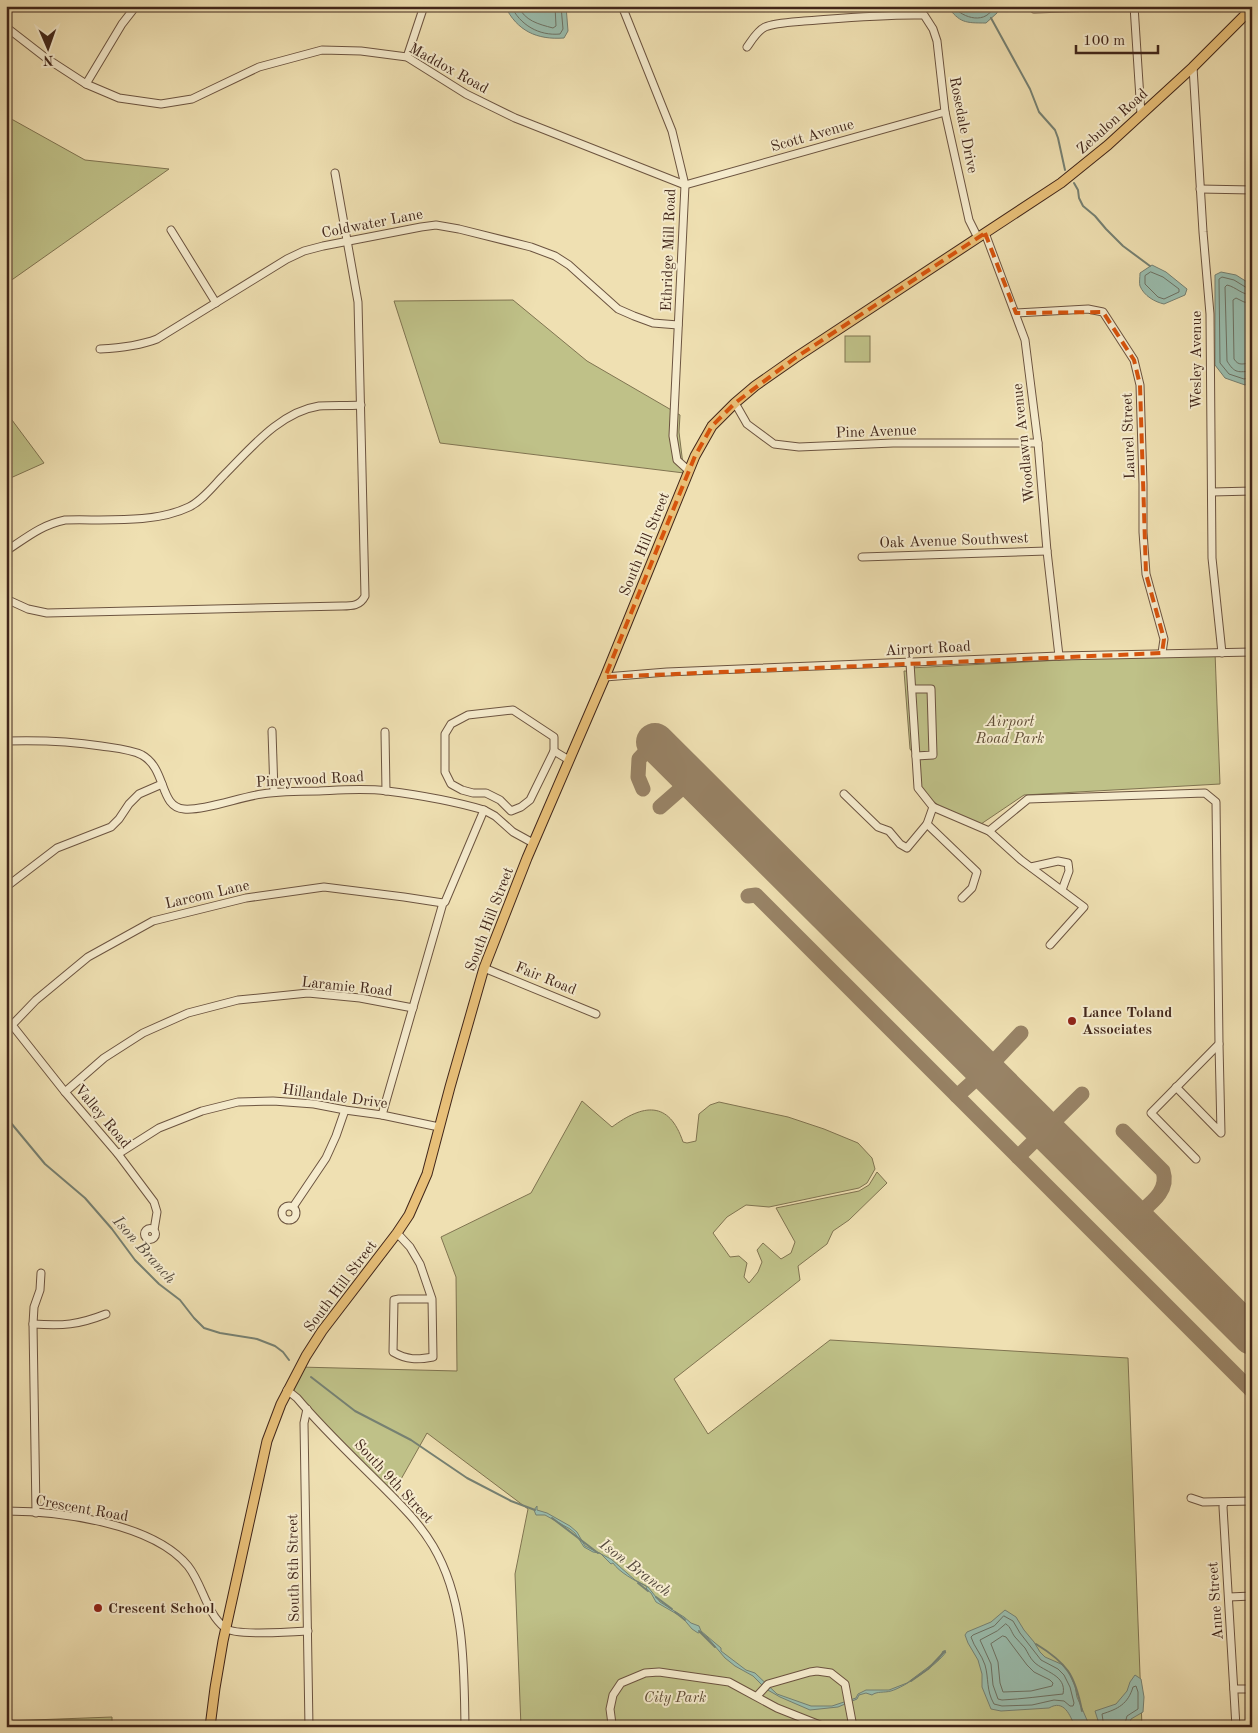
<svg xmlns="http://www.w3.org/2000/svg" width="1258" height="1733" font-family="'Old Standard TT',serif">
  <style>
    .green { fill: #bfc188; stroke: #807451 }
    .water { fill: #9abdae; stroke: #768173 }
    .lines { fill: none; stroke-linecap: round; stroke-linejoin: round }
    .shore { stroke: #6e7264; stroke-width: 1 }
    .stream { stroke: #768173; stroke-width: 2 }
    .taxiway { stroke: #988366; stroke-width: 15 }
    .runway { stroke: #988366; stroke-width: 38 }
    .minor-casing { stroke: #6c5440; stroke-width: 9 }
    .major-casing { stroke: #41261a; stroke-width: 11 }
    .minor { stroke: #f5ebcd; stroke-width: 7 }
    .major { stroke: #e8c079; stroke-width: 9 }
    .marked { fill: none; stroke: #d7540d; stroke-width: 4; stroke-dasharray: 10 6; stroke-linejoin: round }
    .poi-dot { fill: #8f2418; stroke: #f5ebcd; stroke-width: 2 }
    .labels { text-anchor: middle; stroke-width: 4; stroke-linejoin: round; paint-order: stroke }
    .street-label { font-size: 15px; fill: #41261a; stroke: #f5ebcd }
    .park-label { font-size: 15px; font-style: italic; fill: #604d36; stroke: #f5ebcd }
    .poi-label { font-size: 15px; font-weight: bold; fill: #41261a; stroke: #f5ebcd; text-anchor: start }
    .water-label { font-size: 16px; font-style: italic; fill: #574c3f; stroke: #f5ebcd }
  </style>
  <rect width="100%" height="100%" fill="#efe0b2"/>
  <filter id="stains"><feTurbulence type="fractalNoise" baseFrequency=".004" numOctaves="4"/><feColorMatrix values="0 0 0 0 .2 0 0 0 0 .09 0 0 0 0 .02 0 0 0 .5 -.17"/></filter>
  <radialGradient id="worn" r=".72"><stop offset=".6" stop-color="#630" stop-opacity="0"/><stop offset="1" stop-color="#630" stop-opacity=".3"/></radialGradient>
  <g class="green">
    <polygon points="6,116 85,160 169,169 6,284"/>
    <polygon points="513,300 587,361 680,415 679,432 684,473 440,443 394,301"/>
    <rect x="845" y="336" width="25" height="26"/>
    <polygon points="6,412 44,463 6,480"/>
    <polygon points="1215,652 1220,784 1024,795 981,824 941,807 922,793 913,753 910,749 904,671 910,671 910,668"/>
    <path d="M582 1101 612 1127C643 1104 669 1100 683 1142L687 1143 696 1141 699 1114 710 1105 719 1102 788 1117 824 1129 858 1143 872 1158 875 1169 867 1183 859 1188 769 1207 746 1205 727 1217 713 1233 730 1257 739 1256 747 1263 744 1277 749 1283 758 1272 762 1262 757 1250 763 1243 781 1259 791 1253 795 1242 776 1208 859 1191 869 1185 877 1172 887 1183 849 1220 833 1231 827 1244 798 1266 800 1280 674 1379 708 1434 830 1340 1128 1358 1142 1727H521L515 1574 528 1509 427 1433 391 1497 290 1387 299 1367 457 1371 456 1277 441 1237 531 1193Z"/>
    <polygon points="112,1717 112,1727 6,1727 6,1721"/>
  </g>
  <g class="water">
    <path d="M505 6H566L568 31 564 38C537 40 517 31 505 6Z"/>
    <path d="M947 6H999L997 13 986 23C965 23 960 23 947 6Z"/>
    <path d="M1152 265 1166 272 1187 289 1185 295 1164 304C1155 302 1144 296 1140 286 1139 283 1140 277 1140 273Z"/>
    <polygon points="1221,272 1236,275 1252,285 1252,381 1245,385 1225,378 1215,365 1215,275"/>
    <path d="M537 1506V1510L547 1513 570 1526 577 1532 585 1546 611 1559 635 1580 648 1587 660 1602 684 1617 691 1623 699 1626 701 1631 721 1648V1651L746 1670 755 1673 777 1694 811 1706H832L856 1698 858 1694 866 1690H889L907 1683 939 1659 943 1651 946 1652C938 1664 905 1687 891 1691 884 1693 877 1691 872 1695L866 1693 859 1695 857 1699 838 1707 810 1710 780 1697 766 1689 753 1676 735 1666 725 1658 708 1638 701 1632 698 1633 692 1629 682 1617 656 1602 651 1593 646 1589 647 1588 646 1586C635 1581 619 1572 613 1563L611 1564 600 1553 593 1552 584 1547 575 1533 570 1529 545 1515H536L534 1510Z"/>
    <path d="M1005 1610 1016 1617 1024 1630 1034 1642 1040 1652 1045 1657 1061 1664 1069 1672 1075 1686 1077 1697 1090 1727H1075C1070 1715 1064 1699 1049 1708L1001 1711 991 1709 982 1687V1674L978 1660 968 1643 965 1635 967 1632 991 1622Z"/>
    <polygon points="1135,1675 1141,1679 1144,1697 1143,1712 1131,1719 1129,1727 1100,1727 1095,1711 1116,1704 1127,1691 1130,1682"/>
  </g>
  <g class="lines">
    <g class="shore">
      <path d="M511 6C520 25 539 36 560 34L563 29 561 6"/>
      <path d="M518 6C525 21 538 24 553 28L556 26 555 6"/>
      <path d="M953 6C963 19 987 25 994 6"/>
      <polygon points="1151,272 1163,277 1179,289 1179,292 1164,299 1158,297 1145,284 1145,276"/>
      <polyline points="1252,289 1247,288 1234,280 1222,277 1219,279 1220,363 1229,374 1244,379 1252,377"/>
      <path d="M1252 295C1242 295 1236 287 1227 285L1225 287 1227 361C1235 374 1238 372 1252 371"/>
      <path d="M1252 303 1244 302 1236 298 1233 300 1234 359C1239 367 1244 363 1252 363"/>
      <path d="M1004 1616 1013 1621 1020 1633 1041 1660 1058 1669 1064 1675 1070 1687 1074 1703 1073 1706H1070L1064 1701 1054 1700 1032 1705 1002 1706 994 1704C986 1690 989 1679 985 1665 982 1655 974 1647 971 1637L973 1635 994 1626Z"/>
      <path d="M1006 1624C1011 1627 1011 1632 1015 1637 1018 1641 1022 1644 1025 1648 1028 1653 1030 1658 1034 1662 1044 1672 1067 1675 1063 1694 1043 1696 1023 1699 1002 1700L998 1699 993 1685 991 1664 980 1640 997 1631Z"/>
      <polygon points="1003,1636 1006,1637 1027,1665 1034,1672 1050,1680 1053,1683 1052,1686 1031,1691 1003,1692 1000,1683 998,1662 991,1644"/>
      <path d="M1104 1727 1102 1714C1118 1709 1128 1704 1133 1687L1136 1686 1138 1692V1709L1127 1716 1124 1727"/>
    </g>
    <g class="stream">
      <polyline points="991,18 1030,89 1039,112 1055,130 1058,138 1065,170"/>
      <polyline points="1074,183 1078,190 1079,198 1083,206 1095,216 1106,229 1123,246 1150,266"/>
      <polyline points="6,1117 45,1164 85,1198 112,1229 135,1260 159,1284 180,1300 194,1318 204,1328 220,1333 257,1339 275,1346 283,1352 289,1360"/>
      <polyline points="311,1377 355,1411 411,1440 467,1478 511,1501 535,1510"/>
      <polyline points="552,1518 598,1553"/>
      <polyline points="638,1583 648,1591"/>
      <polyline points="656,1597 672,1609"/>
      <polyline points="675,1612 685,1620"/>
      <polyline points="699,1631 715,1647"/>
      <path d="M1036 1644C1067 1663 1075 1675 1082 1711"/>
      <polyline points="911,1681 928,1669 945,1651"/>
    </g>
    <g class="taxiway">
      <polyline points="643,789 638,777 639,759 655,742"/>
      <polyline points="660,807 692,779"/>
      <polyline points="748,896 756,895 1252,1391"/>
      <polyline points="957,1096 986,1070 1021,1033"/>
      <path d="M1123 1131 1163 1171C1170 1192 1148 1205 1134 1218"/>
      <polyline points="1018,1157 1082,1094"/>
    </g>
    <polyline class="runway" points="655,742 1252,1336"/>
    <g class="minor-casing">
      <g id="minor">
        <polyline points="622,6 672,131 685,185 673,436 677,460 688,470"/>
        <polyline points="1134,6 1141,114"/>
        <polyline points="1034,9 1126,6"/>
        <polyline points="6,27 46,58 86,84 119,98 161,104 192,99 259,67 322,50 361,51 407,57 466,94 515,118 685,185 945,112"/>
        <path d="M747 47C752 40 757 31 765 27 774 23 793 22 804 21 844 18 884 14 924 15L933 29 937 41 945 112 969 220 978 238"/>
        <polyline points="407,57 424,6"/>
        <polyline points="1193,67 1203,232 1210,314 1212,558 1222,653"/>
        <polyline points="86,84 122,24 136,6"/>
        <polyline points="1200,189 1252,190"/>
        <polyline points="171,230 216,303"/>
        <polyline points="985,233 1025,340 1038,443 1047,551 1059,656"/>
        <polyline points="1016,313 1088,309 1103,312 1134,360 1140,385 1143,484 1143,532 1146,574 1164,639 1162,653"/>
        <path d="M100 349C120 348 139 346 157 339L287 259 304 251 323 246 421 227 436 225 459 229 531 247 555 256 569 265 618 309 634 316 653 323 678 325"/>
        <polyline points="735,403 747,424 774,444 799,447 893,443 1038,443"/>
        <polyline points="1212,492 1252,491"/>
        <path d="M6 551C26 538 41 525 65 520 104 519 154 524 189 507 203 500 214 485 225 474 251 448 280 412 319 406 333 405 347 406 361 405"/>
        <polyline points="862,557 1047,551"/>
        <path d="M6 599 28 609 47 613 342 606C352 606 360 606 365 596L358 302 335 173"/>
        <polyline points="910,663 918,788 933,807 989,831 1028,799 1205,793 1216,802 1219,1044 1151,1113 1196,1159"/>
        <polyline points="605,677 667,672 1059,656 1252,652"/>
        <polyline points="912,689 931,689 933,755 916,756"/>
        <polygon points="513,710 554,737 554,751 530,800 521,807 511,811 500,800 486,793 473,793 462,790 451,784 445,772 445,734 451,724 468,715"/>
        <polyline points="272,731 274,792"/>
        <polyline points="385,732 386,791"/>
        <path d="M6 741C38 740 69 741 101 746 114 748 130 749 142 755 167 769 159 807 184 809 203 811 240 797 262 794 281 791 300 791 319 791 341 790 364 788 387 791 419 795 453 801 484 810L495 816 513 832 533 843"/>
        <polyline points="554,751 569,760"/>
        <polyline points="844,794 878,827 889,831 900,844 907,848 927,824 933,807"/>
        <polyline points="927,824 977,872 972,888 962,898"/>
        <polyline points="989,831 1021,860 1084,907 1050,945"/>
        <polyline points="1031,867 1058,861 1068,863 1069,871 1062,890"/>
        <polyline points="6,887 57,848 111,827 119,819 129,804 139,794 162,784"/>
        <polyline points="484,968 596,1014"/>
        <polyline points="1176,1087 1221,1133 1219,1044"/>
        <polyline points="65,1092 104,1058 143,1033 188,1013 238,1000 308,993 360,998 413,1008"/>
        <polyline points="382,1115 443,903 445,902 484,810"/>
        <polyline points="118,1154 159,1128 202,1111 238,1102 273,1101 314,1104 345,1110 382,1115 439,1127"/>
        <circle cx="289" cy="1213" r="7"/>
        <polyline points="293,1207 326,1158 336,1136 345,1110"/>
        <circle cx="150" cy="1234" r="5.5"/>
        <polyline points="154,1230 157,1212 154,1202 118,1154 65,1092 12,1025 36,1000 88,957 153,921 246,898 324,887 404,897 443,903"/>
        <path d="M397 1233 410 1247 420 1264 432 1299 433 1357C417 1360 407 1360 393 1352L394 1300 399 1299H432"/>
        <path d="M33 1324C63 1326 78 1325 106 1314"/>
        <path d="M287 1390 297 1398C324 1430 355 1459 384 1488 402 1506 420 1524 433 1546 465 1600 464 1666 465 1727"/>
        <polyline points="307,1409 304,1423 309,1727"/>
        <polyline points="1191,1498 1203,1502 1252,1501"/>
        <polyline points="1224,1502 1223,1507 1236,1727"/>
        <path d="M6 1511C59 1511 153 1523 188 1566 203 1585 206 1613 225 1628 235 1636 293 1632 308 1631"/>
        <polyline points="36,1513 33,1324 34,1307 40,1290 41,1273"/>
        <polyline points="1229,1597 1252,1596"/>
        <polyline points="1234,1689 1252,1689"/>
        <polyline points="757,1696 768,1684 810,1672 817,1671 831,1673 845,1684 853,1727"/>
        <polyline points="614,1727 612,1724 610,1709 613,1695 621,1683 645,1673 659,1672 729,1682 777,1708 825,1727"/>
      </g>
    </g>
    <g class="major-casing">
      <polyline id="major" points="210,1727 215,1688 223,1641 267,1441 281,1404 306,1356 322,1331 397,1233 409,1215 427,1174 450,1087 484,968 527,858 605,677 695,456 712,426 735,403 755,386 795,358 1061,183 1108,145 1193,67 1252,8"/>
    </g>
    <use href="#minor" class="minor"/>
    <use href="#major" class="major"/>
  </g>
  <path class="marked" d="M985 233 1016 313 1103 312 1134 360 1140 385 1146 574 1164 639 1162 653 605 677 695 456 712 426 735 403 795 358Z"/>
  <g class="poi-dot">
    <circle cx="1072" cy="1021" r="5"/>
    <circle cx="98" cy="1608" r="5"/>
  </g>
  <g class="labels">
    <g class="street-label">
      <text transform="translate(449 68) rotate(29)" y="5">Maddox Road</text>
      <text transform="translate(1112 121) rotate(-42)" y="5">Zebulon Road</text>
      <text transform="translate(964 125) rotate(79)" y="5">Rosedale Drive</text>
      <text transform="translate(812 135) rotate(-16)" y="5">Scott Avenue</text>
      <text transform="translate(372 223) rotate(-11)" y="5">Coldwater Lane</text>
      <text transform="translate(668 250) rotate(-88)" y="5">Ethridge Mill Road</text>
      <text transform="translate(1196 360) rotate(-90)" y="5">Wesley Avenue</text>
      <text transform="translate(876 431) rotate(-2)" y="5">Pine Avenue</text>
      <text transform="translate(1128 436) rotate(-92)" y="5">Laurel Street</text>
      <text transform="translate(1023 443) rotate(-96)" y="5">Woodlawn Avenue</text>
      <text transform="translate(954 540) rotate(-2)" y="5">Oak Avenue Southwest</text>
      <text transform="translate(644 544) rotate(-68)" y="5">South Hill Street</text>
      <text transform="translate(928 648) rotate(-3)" y="5">Airport Road</text>
      <text transform="translate(310 779) rotate(-3)" y="5">Pineywood Road</text>
      <text transform="translate(207 894) rotate(-13)" y="5">Larcom Lane</text>
      <text transform="translate(489 919) rotate(-69)" y="5">South Hill Street</text>
      <text transform="translate(546 978) rotate(22)" y="5">Fair Road</text>
      <text transform="translate(347 986) rotate(6)" y="5">Laramie Road</text>
      <text transform="translate(335 1096) rotate(8)" y="5">Hillandale Drive</text>
      <text transform="translate(103 1116) rotate(50)" y="5">Valley Road</text>
      <text transform="translate(340 1286) rotate(-53)" y="5">South Hill Street</text>
      <text transform="translate(394 1481) rotate(47)" y="5">South 9th Street</text>
      <text transform="translate(82 1508) rotate(10)" y="5">Crescent Road</text>
      <text transform="translate(293 1568) rotate(-91)" y="5">South 8th Street</text>
      <text transform="translate(1215 1601) rotate(-94)" y="5">Anne Street</text>
    </g>
    <g class="park-label">
      <text x="1010" y="726">Airport<tspan x="1010" dy="17">Road Park</tspan></text>
      <text x="675" y="1702">City Park</text>
    </g>
    <g class="poi-label">
      <text x="1082" y="1017">Lance Toland<tspan x="1082" dy="17">Associates</tspan></text>
      <text x="108" y="1613">Crescent School</text>
    </g>
    <g class="water-label">
      <text transform="translate(145 1249) rotate(48)" y="6">Ison Branch</text>
      <text transform="translate(636 1567) rotate(37)" y="6">Ison Branch</text>
    </g>
  </g>
  <rect width="1258" height="1733" fill="none" stroke="#efe0b2" stroke-width="25"/>
  <rect x="8" y="8" width="1243" height="1718" fill="none" stroke="#41261a" stroke-width="2.5"/>
  <rect x="12" y="12" width="1233" height="1708" fill="none" stroke="#41261a"/>
  <g transform="translate(48 48) rotate(178)" stroke="#f5ebcd" stroke-width="4" paint-order="stroke">
  <path d="M0-4L9 19L0 12L-9 19Z" fill="#41261a"/>
  <text y="-8" font-size="14" font-weight="bold" text-anchor="middle" fill="#41261a">N</text>
  </g>
  <path d="M1076 45v8h82v-8" fill="none" stroke="#41261a" stroke-width="2.5"/>
  <text x="1083" y="45" font-size="15" fill="#41261a" stroke="#f5ebcd" stroke-width="4" paint-order="stroke">100 m</text>
  <rect width="100%" height="100%" filter="url(#stains)"/>
  <rect width="100%" height="100%" fill="url(#worn)"/>
</svg>
